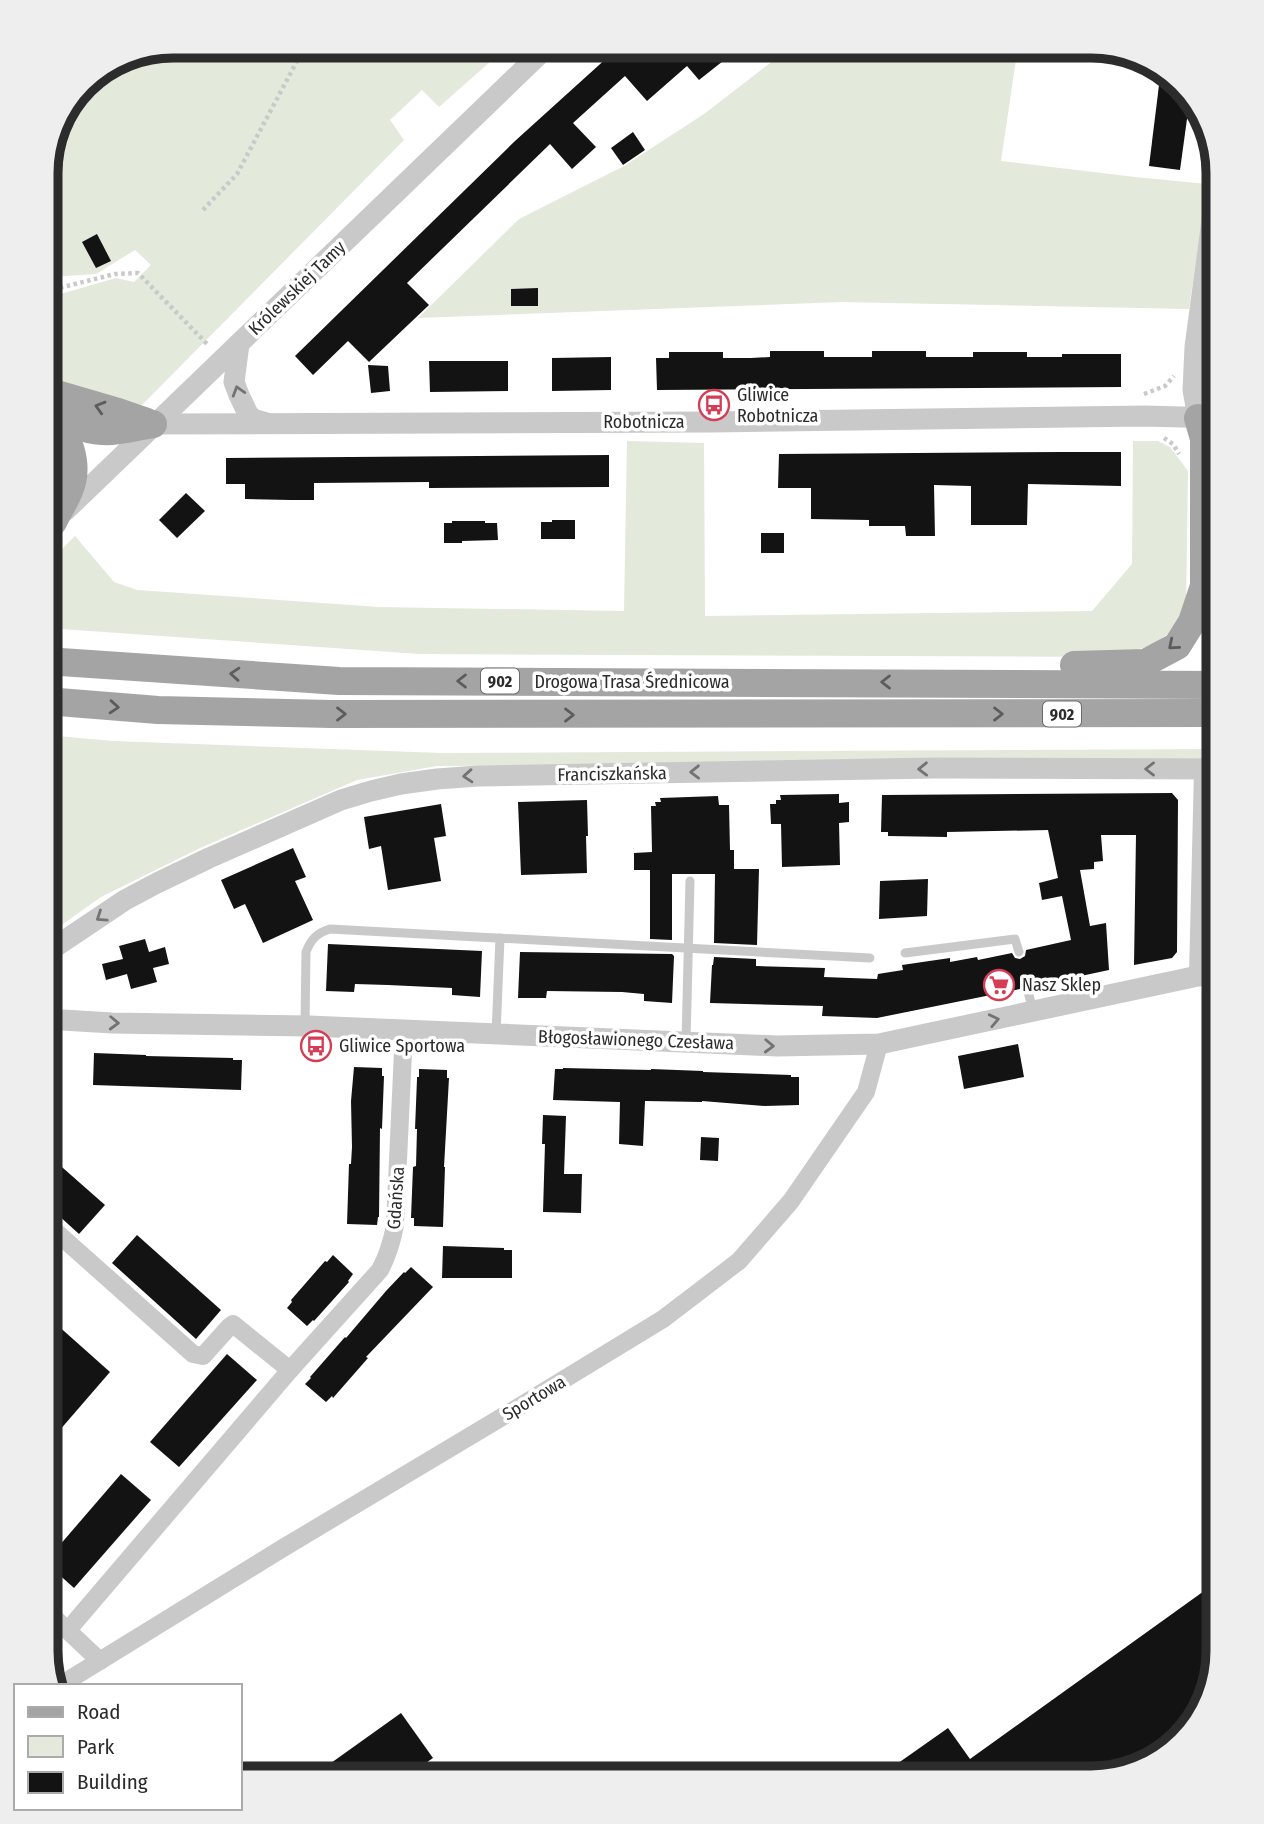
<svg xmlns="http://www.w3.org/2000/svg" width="1264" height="1824" font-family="'Fira Sans Condensed',sans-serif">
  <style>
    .green { fill: #e3e9db }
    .building { fill: #131313 }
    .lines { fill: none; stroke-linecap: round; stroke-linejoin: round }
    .path { stroke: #c9c9c9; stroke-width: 4.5; stroke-dasharray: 3.5 3.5; stroke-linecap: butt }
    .service { stroke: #c9c9c9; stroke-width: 9 }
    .minor { stroke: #c9c9c9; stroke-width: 18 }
    .tertiary { stroke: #c9c9c9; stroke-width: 21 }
    .primary { stroke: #a4a4a4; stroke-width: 28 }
    .oneway { stroke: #737373 }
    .oneway2 { stroke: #5c5c5c }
    .labels { text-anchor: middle; stroke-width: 7; stroke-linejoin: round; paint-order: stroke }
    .shield { fill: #fff; stroke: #6b6b6b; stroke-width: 2 }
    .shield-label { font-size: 16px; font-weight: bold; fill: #2c2c2c }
    .street-label { font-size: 18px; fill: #2c2c2c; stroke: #fff }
    .poi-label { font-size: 18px; fill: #2c2c2c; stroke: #fff; text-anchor: start }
    .rim { fill: none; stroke: #2c2c2c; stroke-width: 9 }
  </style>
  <rect width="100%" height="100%" fill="#fff"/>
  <g class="green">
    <polygon points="173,46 508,46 439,107 422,90 390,120 404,140 142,405 118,406 46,385 46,292 64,293 116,278 134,282 151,265 135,250 96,274 50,277 46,264 46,164 58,117 89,77"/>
    <polygon points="792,46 1018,46 1001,161 1135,177 1207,184 1189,309 841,302 418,318 519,219 624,166 704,114"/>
    <polygon points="46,418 48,419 64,476 46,513"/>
    <polygon points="627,441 704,443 705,616 1092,611 1132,564 1133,441 1158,441 1170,447 1188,471 1186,609 1174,630 1152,645 1115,657 420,654 46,628 46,565 75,536 114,582 137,590 379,607 624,611"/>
    <polygon points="46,735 113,741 441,753 1218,749 1218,760 437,766 357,780 198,849 101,897 46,936"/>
  </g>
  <g class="building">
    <polygon points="620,46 742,46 699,80 687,66 647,101 625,76 573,123 596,147 572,169 550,144 407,283 429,305 369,362 348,341 313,375 295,356 515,141"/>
    <polygon points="1161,69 1190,97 1180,170 1149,166"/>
    <polygon points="633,132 645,150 623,165 611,148"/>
    <polygon points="97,234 111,261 96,268 82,242"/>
    <polygon points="538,288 538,306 511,306 511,289"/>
    <polygon points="770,351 824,351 824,357 872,357 872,351 926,351 926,357 973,357 973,352 1027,352 1027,357 1062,357 1062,354 1121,354 1121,387 657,390 656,358 669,358 669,352 723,352 723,358 751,358 770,357"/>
    <polygon points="611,357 611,390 552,391 552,358"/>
    <polygon points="429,361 508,361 508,391 430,392"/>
    <polygon points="368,365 388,366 390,391 371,393"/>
    <polygon points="1062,452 1121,452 1121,486 1028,484 1027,525 971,525 971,486 934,485 935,536 906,536 905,526 869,526 869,520 811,519 811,488 778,488 779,454"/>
    <polygon points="609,455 609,487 429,488 429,482 314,483 314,500 291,500 245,499 245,484 226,484 226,458"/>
    <polygon points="186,493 205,511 177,538 159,520"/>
    <polygon points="552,520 575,520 575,539 541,539 541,522 552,522"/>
    <polygon points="452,521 485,521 485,523 497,523 498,540 462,541 462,543 444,543 444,523 452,523"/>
    <rect x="761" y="533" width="23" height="20"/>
    <polygon points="1172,793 1178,800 1177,952 1172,958 1134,965 1136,835 1101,835 1103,861 1094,862 1094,869 1080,870 1090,926 1106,923 1109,970 1034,986 1031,983 1026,981 1022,984 1020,989 877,1018 822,1016 823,1006 710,1003 712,965 713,965 714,957 756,959 756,966 825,968 824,977 877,979 878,974 903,970 902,965 950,958 950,962 977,957 978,960 1012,953 1015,958 1020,959 1025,956 1026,950 1071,940 1062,896 1042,900 1039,883 1058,878 1048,830 947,832 947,837 888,836 888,832 881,832 882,795"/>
    <polygon points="839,794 839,803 849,802 849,822 839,823 840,865 782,867 781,824 771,824 770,804 776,804 776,800 781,800 780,795"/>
    <polygon points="718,796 719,805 729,805 730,850 734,850 734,869 759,869 757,945 714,943 715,874 672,874 672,940 650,939 650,870 634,870 634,853 652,852 651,806 656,806 655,802 661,802 660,798"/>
    <polygon points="587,800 588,836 586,836 587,873 521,875 518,802"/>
    <polygon points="441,804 446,836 434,838 441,881 388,890 381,846 369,849 364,817"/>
    <polygon points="293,848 306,877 295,881 313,920 263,943 245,904 234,909 221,880"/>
    <polygon points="928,879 927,916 879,919 880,881"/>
    <polygon points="145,939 149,952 165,947 169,964 153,968 157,982 131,989 127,974 106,980 102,964 123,959 119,946"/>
    <polygon points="328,944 482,951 480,997 452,995 452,988 388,985 355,984 354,992 326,991"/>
    <polygon points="520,952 672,954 674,956 672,1003 644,1001 644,994 622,992 547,991 546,998 518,998"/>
    <polygon points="1018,1044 1024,1077 964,1089 958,1056"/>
    <polygon points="94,1053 146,1055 146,1056 233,1058 233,1060 242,1060 241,1090 93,1085"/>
    <polygon points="354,1067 382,1068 382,1076 384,1076 382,1129 380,1128 379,1217 378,1217 377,1225 347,1224 349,1164 351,1164 352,1147 351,1101"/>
    <polygon points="563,1068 651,1070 651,1069 703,1071 703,1072 791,1075 791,1077 799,1077 799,1105 765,1106 702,1101 702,1102 645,1101 643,1146 619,1144 620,1102 553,1100 555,1069 563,1069"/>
    <polygon points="419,1069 447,1070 447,1078 449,1078 444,1167 445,1167 443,1227 414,1226 414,1218 411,1218 413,1167 416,1166 417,1129 415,1129 417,1079 417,1077 419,1077"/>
    <polygon points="543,1115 566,1116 564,1174 582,1174 581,1213 543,1212 545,1144 542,1144"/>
    <polygon points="701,1137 719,1138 718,1161 700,1160"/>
    <polygon points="46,1153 105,1205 79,1234 46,1204"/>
    <polygon points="137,1235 221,1310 196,1339 112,1263"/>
    <polygon points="443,1246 504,1248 504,1250 512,1250 512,1278 442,1278"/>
    <polygon points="333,1255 353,1274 348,1281 349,1282 314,1321 313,1320 307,1326 287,1308 292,1302 291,1300 325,1261 327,1262"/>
    <polygon points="411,1267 433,1287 366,1357 368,1358 333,1398 332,1396 326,1402 305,1384 311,1378 310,1377 345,1337 346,1338 386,1291 404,1272 405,1273"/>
    <polygon points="46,1315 110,1372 46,1446"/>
    <polygon points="227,1354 257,1380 179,1467 150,1442"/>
    <polygon points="121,1474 151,1500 74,1588 46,1563 46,1561"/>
    <polygon points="1218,1581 1218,1652 1201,1715 1155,1762 1092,1778 877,1778 948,1728 970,1759"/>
    <polygon points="401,1713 433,1758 404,1778 310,1778"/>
  </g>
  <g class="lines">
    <g class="path">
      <polyline points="203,210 237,174 305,46"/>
      <polyline points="46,287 59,288 115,274 138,273 209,346"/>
      <polyline points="1144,394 1165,386 1174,376"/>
      <polyline points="1164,438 1173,444 1179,454"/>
      <polyline points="46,557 58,545"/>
    </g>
    <g class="service">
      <polyline points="905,953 1015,939 1019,952"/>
      <polyline points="1027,988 1033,1010"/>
      <path d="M305 1025 306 952C311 939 317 933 330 929L870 958"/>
      <polyline points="496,1034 500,938"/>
      <polyline points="686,1041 690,881"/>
    </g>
    <g class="minor">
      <polyline points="1198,976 1203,769"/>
      <polyline points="46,1223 193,1354 203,1356 229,1327 233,1324 290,1370"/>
      <polyline points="46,1610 100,1661"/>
      <path d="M68 1630 290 1370 380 1270C388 1255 392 1242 395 1225L404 1030"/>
      <polyline points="59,1686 283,1548 512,1411 663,1319 739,1261 791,1201 866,1092 879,1044"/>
    </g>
    <g class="tertiary">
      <polyline points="239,344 234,382 239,395 248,414 253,419 267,423"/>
      <polyline points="1198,418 1193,390 1195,347 1218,175"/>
      <polyline points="153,424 712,422 1144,416 1218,418"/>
      <polyline points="65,511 548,46"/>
      <polyline points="46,953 125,900 157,883 209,858 341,800 371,791 401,784 437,779 478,776 935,768 1218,769"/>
      <polyline points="46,1019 112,1023 309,1026 777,1046 879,1044 1198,976 1218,975"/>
    </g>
    <g class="primary">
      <polyline points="46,391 118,412 147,422"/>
      <path d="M49 411C63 421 84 430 102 431 116 433 138 426 153 424"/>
      <path d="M53 522C58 511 66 500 70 488 80 463 67 437 55 415"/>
      <polyline points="1204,586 1218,629"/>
      <polyline points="46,661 339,681 1218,685"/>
      <polyline points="1074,665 1145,663 1177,646 1192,622 1204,586 1204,439 1198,418"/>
      <polyline points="46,701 158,710 331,714 1218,713"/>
    </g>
  </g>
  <defs><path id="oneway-chevron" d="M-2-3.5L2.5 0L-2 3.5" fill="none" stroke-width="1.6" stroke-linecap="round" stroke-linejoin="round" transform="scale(1.75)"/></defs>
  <g class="oneway">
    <use href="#oneway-chevron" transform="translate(238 391) rotate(-107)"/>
    <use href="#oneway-chevron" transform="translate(923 769) rotate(179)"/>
    <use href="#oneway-chevron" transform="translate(1150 769) rotate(-180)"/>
    <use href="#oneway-chevron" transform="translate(695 772) rotate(179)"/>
    <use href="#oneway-chevron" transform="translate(468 776) rotate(176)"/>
    <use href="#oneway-chevron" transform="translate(101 917) rotate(146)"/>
    <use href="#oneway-chevron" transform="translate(994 1020) rotate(-12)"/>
    <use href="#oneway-chevron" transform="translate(114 1023) rotate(2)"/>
    <use href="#oneway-chevron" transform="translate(769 1046) rotate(2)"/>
  </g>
  <g class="oneway2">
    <use href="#oneway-chevron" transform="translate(100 407) rotate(-164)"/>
    <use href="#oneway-chevron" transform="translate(1173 645) rotate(140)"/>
    <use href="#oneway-chevron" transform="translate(235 674) rotate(-176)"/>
    <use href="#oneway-chevron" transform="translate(462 681) rotate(-180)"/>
    <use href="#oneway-chevron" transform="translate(886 682) rotate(180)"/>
    <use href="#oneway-chevron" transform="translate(114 707) rotate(4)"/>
    <use href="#oneway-chevron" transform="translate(341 714)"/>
    <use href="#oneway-chevron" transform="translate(998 714)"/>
    <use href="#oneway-chevron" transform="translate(569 715)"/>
  </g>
  <defs>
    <g id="bus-ring" transform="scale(1.575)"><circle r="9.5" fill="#fff" stroke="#d43d55" stroke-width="1.5"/><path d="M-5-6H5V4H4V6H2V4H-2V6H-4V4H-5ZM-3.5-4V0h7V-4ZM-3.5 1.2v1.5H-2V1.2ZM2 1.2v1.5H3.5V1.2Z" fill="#d43d55"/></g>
    <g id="supermarket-ring" transform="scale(1.575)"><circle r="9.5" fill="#fff" stroke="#d43d55" stroke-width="1.5"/><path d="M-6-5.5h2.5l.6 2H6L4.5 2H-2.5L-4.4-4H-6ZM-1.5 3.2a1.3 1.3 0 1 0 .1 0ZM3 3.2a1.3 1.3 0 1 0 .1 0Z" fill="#d43d55"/></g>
  </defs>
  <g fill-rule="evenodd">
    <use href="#bus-ring" x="714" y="405"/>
    <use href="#supermarket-ring" x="999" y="985"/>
    <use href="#bus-ring" x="316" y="1046"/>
  </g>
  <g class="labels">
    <g class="shield">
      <rect x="481" y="668.5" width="38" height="25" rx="5"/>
      <rect x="1043" y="701.5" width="38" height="25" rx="5"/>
    </g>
    <g class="shield-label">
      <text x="500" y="687">902</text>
      <text x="1062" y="720">902</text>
    </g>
    <g class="street-label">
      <text transform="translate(297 288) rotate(-44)" y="6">Królewskiej Tamy</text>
      <text x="644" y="428">Robotnicza</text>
      <text x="632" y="688">Drogowa Trasa Średnicowa</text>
      <text transform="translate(612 774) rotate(-1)" y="6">Franciszkańska</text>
      <text transform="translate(636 1040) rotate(2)" y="6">Błogosławionego Czesława</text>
      <text transform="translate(396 1198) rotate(-86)" y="6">Gdańska</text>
      <text transform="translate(534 1398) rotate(-31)" y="6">Sportowa</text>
    </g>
    <g class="poi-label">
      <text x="737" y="401">Gliwice<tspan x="737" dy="21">Robotnicza</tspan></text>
      <text x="1022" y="991">Nasz Sklep</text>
      <text x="339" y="1052">Gliwice Sportowa</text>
    </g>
  </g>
  <path d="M0 0H1264V1824H0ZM173 58H1091A115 115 0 0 1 1206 173V1651A115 115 0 0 1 1091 1766H173A115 115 0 0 1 58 1651V173A115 115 0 0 1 173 58Z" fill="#eee" fill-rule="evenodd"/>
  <path class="rim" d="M173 58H1091A115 115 0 0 1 1206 173V1651A115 115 0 0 1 1091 1766H173A115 115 0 0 1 58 1651V173A115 115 0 0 1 173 58Z"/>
  <rect x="14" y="1684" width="228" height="126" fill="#ffffff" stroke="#ababab" stroke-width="2"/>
  <rect x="28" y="1707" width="35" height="10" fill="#a4a4a4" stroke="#ababab" stroke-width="2"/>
  <text x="77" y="1719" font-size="21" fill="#2c2c2c">Road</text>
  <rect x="28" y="1736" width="35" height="21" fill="#e3e9db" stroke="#ababab" stroke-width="2"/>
  <text x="77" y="1754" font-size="21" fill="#2c2c2c">Park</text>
  <rect x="28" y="1772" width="35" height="21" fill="#131313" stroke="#ababab" stroke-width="2"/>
  <text x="77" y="1789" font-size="21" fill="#2c2c2c">Building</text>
</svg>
